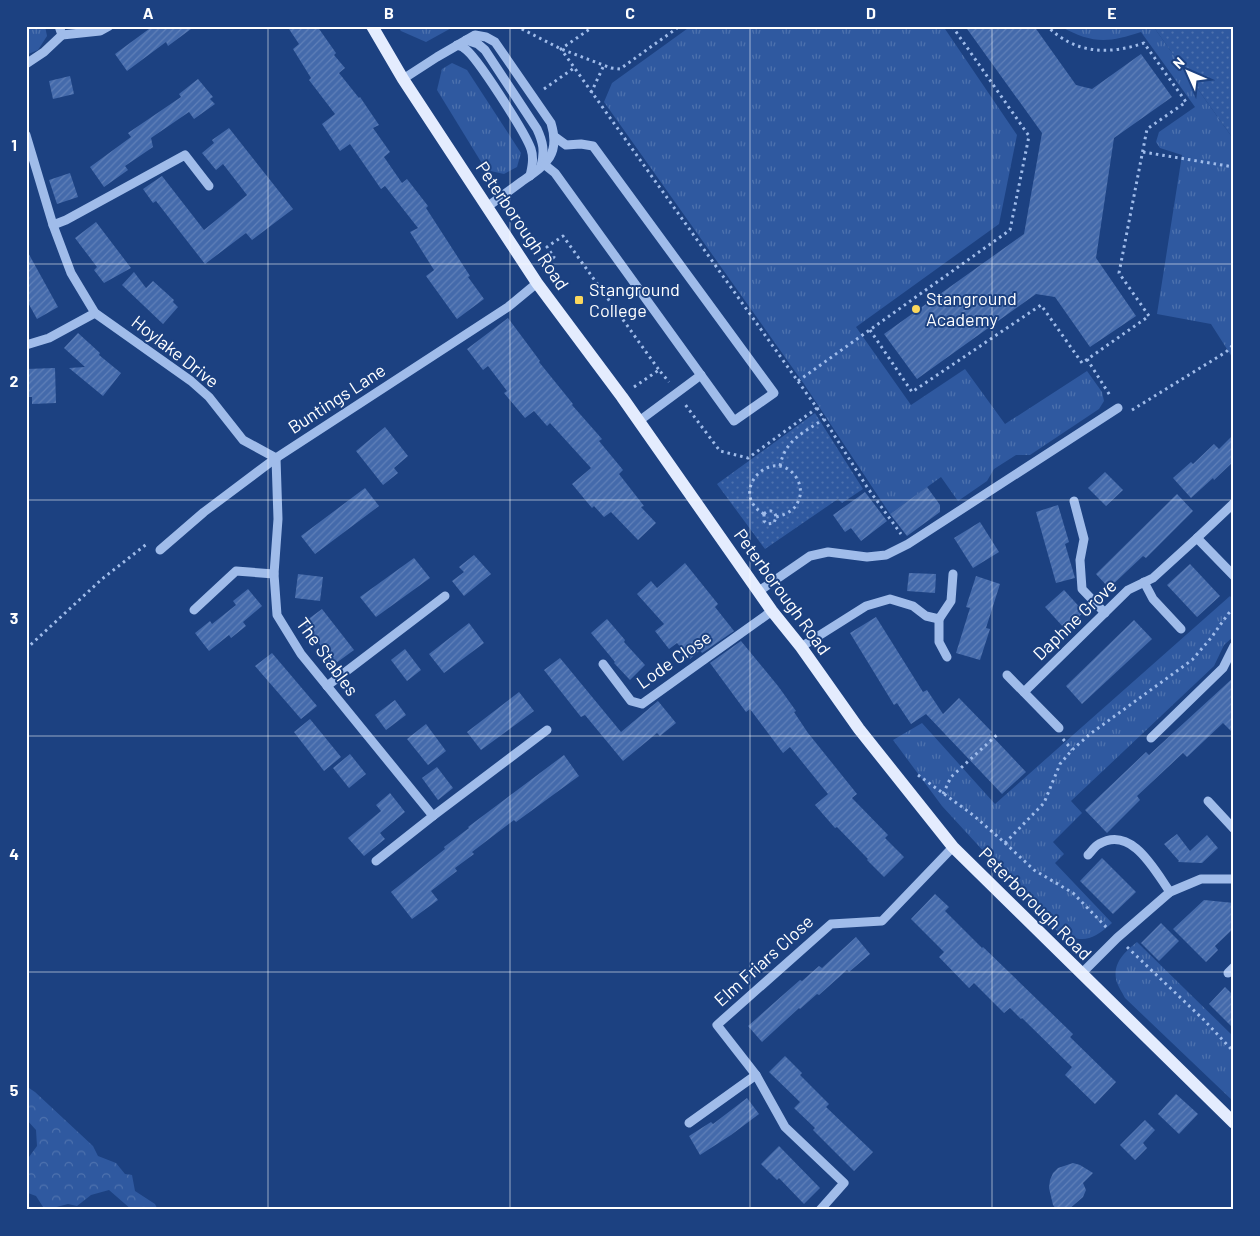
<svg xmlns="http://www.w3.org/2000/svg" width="1260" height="1236" font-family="Barlow,sans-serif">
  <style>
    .grass { fill: url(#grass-tufts) }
    .forest { fill: url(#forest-crowns) }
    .park { fill: url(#park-dots) }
    .building { fill: url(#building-hatch) }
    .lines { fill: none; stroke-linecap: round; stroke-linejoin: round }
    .path { stroke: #a0bcea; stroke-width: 3; stroke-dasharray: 2.5 4; stroke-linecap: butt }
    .minor { stroke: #a0bcea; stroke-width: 9 }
    .major { stroke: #e4ecfe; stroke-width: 12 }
    .grid { fill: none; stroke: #fff; stroke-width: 1; stroke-opacity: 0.55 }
    .poi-dot { fill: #fbd85d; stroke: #1c4181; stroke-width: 2 }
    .labels { text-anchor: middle; stroke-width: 4; stroke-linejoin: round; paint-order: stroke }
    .street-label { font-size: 18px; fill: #fff; stroke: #1c4181 }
    .poi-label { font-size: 18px; fill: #fff; stroke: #1c4181; text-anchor: start }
    .neatline { fill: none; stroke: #fff; stroke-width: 2 }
    .grid-label { font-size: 16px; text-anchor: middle; font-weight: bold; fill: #fff }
  </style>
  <defs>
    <pattern id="grass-tufts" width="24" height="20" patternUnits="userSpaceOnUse" patternTransform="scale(1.25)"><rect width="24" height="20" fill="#2f59a0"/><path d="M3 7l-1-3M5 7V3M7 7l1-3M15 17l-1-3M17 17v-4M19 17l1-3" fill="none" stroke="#4e72ae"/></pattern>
    <pattern id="forest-crowns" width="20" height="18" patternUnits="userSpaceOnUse" patternTransform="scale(1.25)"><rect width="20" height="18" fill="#2f59a0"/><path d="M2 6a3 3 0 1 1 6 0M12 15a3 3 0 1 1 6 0" fill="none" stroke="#4e72ae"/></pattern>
    <pattern id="park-dots" width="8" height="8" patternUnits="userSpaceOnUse" patternTransform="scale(1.25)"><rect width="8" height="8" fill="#2f59a0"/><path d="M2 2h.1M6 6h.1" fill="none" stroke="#4e72ae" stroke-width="1.8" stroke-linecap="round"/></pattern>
    <pattern id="building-hatch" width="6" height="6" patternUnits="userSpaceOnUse" patternTransform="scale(1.25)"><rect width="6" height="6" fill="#446aab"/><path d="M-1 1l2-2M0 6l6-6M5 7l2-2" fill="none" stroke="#6080b8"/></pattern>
  </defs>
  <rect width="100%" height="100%" fill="#1c4181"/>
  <g class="grass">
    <polygon points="29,26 45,26 47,36 38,50 26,55 26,30"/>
    <polygon points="398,26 455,26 426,42 401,31"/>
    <polygon points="691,26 943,26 1017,135 999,224 856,327 911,405 965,369 1005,424 1087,371 1102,392 1104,401 1099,409 1030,455 1016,455 994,469 987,481 958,501 941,477 890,514 804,384 604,102 612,83"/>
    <path d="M1060 26H1153L1234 140V360L1211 324 1157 314 1182 155 1160 148 1156 142 1159 132 1195 107 1141 32C1108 43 1092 44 1060 26Z"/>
    <polygon points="452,63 467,70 521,153 517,167 504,174 486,170 437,90 442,69"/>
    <path d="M1230 596 1234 601V636L1224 645 1214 666 1071 801 1082 813 1053 842 1064 854 1055 863 1112 923C1091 942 1081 944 1056 930L942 806 893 740 922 723 995 804Z"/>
    <path d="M1137 942 1234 1037V1102L1125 998C1122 992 1117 985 1116 979 1113 962 1126 951 1137 942Z"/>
  </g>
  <polygon class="forest" points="26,1086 35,1092 93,1146 98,1156 116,1163 125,1174 132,1175 135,1191 155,1204 158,1210 132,1210 109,1190 91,1195 77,1206 68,1204 45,1210 36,1196 28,1193 26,1189 26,1161 37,1146 36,1130 26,1119"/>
  <g class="park">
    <polygon points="1153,26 1234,26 1234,140"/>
    <polygon points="815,413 863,489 842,503 838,499 765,549 717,484"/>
  </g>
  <g class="building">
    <polygon points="153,26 195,26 168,46 166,42 127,71 115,54"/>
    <polygon points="287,26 317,26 336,53 334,55 345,68 339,73 359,98 360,97 379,125 373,128 390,152 384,157 402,183 407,179 428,206 426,208 470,276 468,277 484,299 457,319 426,276 434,270 410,232 418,228 385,186 381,189 350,144 340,151 322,124 335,114 309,80 311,78 293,49 299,44"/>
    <polygon points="965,26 1034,26 1076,85 1092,89 1141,54 1172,97 1114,138 1096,258 1136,316 1090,347 1055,297 1036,294 917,379 884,334 1024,234 1042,133"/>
    <polygon points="70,76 74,94 53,99 49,81"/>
    <polygon points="198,79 213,97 210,99 215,104 194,119 189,112 151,138 153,147 125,166 128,170 104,187 90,167 131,137 128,133 181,97 179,94"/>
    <polygon points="229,128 293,209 252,240 246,233 205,264 156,201 153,203 143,189 162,176 204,230 247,195 223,164 216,170 202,153 214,143 212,140"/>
    <polygon points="70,173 78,197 57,204 49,180"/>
    <polygon points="96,222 131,268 104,283 94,270 97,267 75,238"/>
    <polygon points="26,249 58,307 37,319 26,299"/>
    <polygon points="134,272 146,288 153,281 174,300 173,302 178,307 163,324 122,285"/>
    <polygon points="508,318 540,361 539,362 573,404 572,405 602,439 599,441 623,470 619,474 644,506 641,507 656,523 638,540 611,512 604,517 594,506 592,508 572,484 591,468 550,423 547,426 534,411 525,418 504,393 507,391 488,366 483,370 467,349"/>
    <polygon points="78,333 100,353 99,355 121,373 103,396 69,368 85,367 64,348"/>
    <polygon points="55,368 56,403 32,404 32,397 26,397 26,369"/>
    <polygon points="385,427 408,456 394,468 398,473 383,485 356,451"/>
    <polygon points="1234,434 1234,461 1214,480 1213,478 1191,498 1173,478 1191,462 1193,464 1214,444 1219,449"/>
    <polygon points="1105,472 1123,490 1106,506 1088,488"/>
    <polygon points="927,487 940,505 940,512 907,536 890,514"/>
    <polygon points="365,488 379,506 315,554 301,536"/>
    <polygon points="865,492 887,521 861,541 851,528 845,532 833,515"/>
    <polygon points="1177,494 1193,511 1146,558 1143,556 1109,588 1096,574"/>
    <polygon points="1058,505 1069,542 1065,544 1075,578 1056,583 1036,512"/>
    <polygon points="980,522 999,552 973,568 954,538"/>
    <polygon points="474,555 491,574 464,596 452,581 464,572 459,567"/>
    <polygon points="414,558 430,578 376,617 360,597"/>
    <polygon points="685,563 718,604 715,607 734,631 702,653 700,650 690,659 677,643 669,649 655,631 664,624 637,594 651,581 657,588"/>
    <polygon points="1190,564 1220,596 1197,617 1167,585"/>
    <polygon points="909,573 936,574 935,593 907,591"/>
    <polygon points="298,574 323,577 320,601 295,598"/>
    <polygon points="976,576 1000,584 986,628 990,629 980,660 956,653 970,608 966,607"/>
    <polygon points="248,589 262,606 243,622 246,626 231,638 229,635 209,651 195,633 210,621 212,624 236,605 233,601"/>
    <polygon points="1064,590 1084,612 1065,629 1045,607"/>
    <polygon points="322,609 354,650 332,666 322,653 325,651 303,623"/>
    <polygon points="876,617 923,692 927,690 943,714 959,698 992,732 990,734 1026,772 1002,794 926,714 911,724 897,703 894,705 850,633"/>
    <polygon points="607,619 625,640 624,642 645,665 630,680 614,663 615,662 591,633"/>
    <polygon points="1134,620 1152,639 1082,704 1066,686"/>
    <polygon points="469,623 484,643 444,673 429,654"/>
    <polygon points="741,641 778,686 796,711 794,712 808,733 857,794 852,798 888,835 885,838 904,857 884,877 867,860 868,859 837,827 835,828 815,805 828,794 790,747 783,753 750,709 746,712 710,663"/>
    <polygon points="405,649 421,670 407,681 391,660"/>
    <polygon points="272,653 317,706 301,719 255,666"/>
    <polygon points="560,658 621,732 658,701 676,723 660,736 657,733 623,761 585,715 581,717 544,670"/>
    <polygon points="1234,677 1234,734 1223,723 1187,757 1183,753 1137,796 1140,800 1107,833 1085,810 1146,752 1149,755"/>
    <polygon points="519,692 534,711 481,750 467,732"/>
    <polygon points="395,700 406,715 386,730 375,715"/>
    <polygon points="310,719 341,757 324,771 294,732"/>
    <polygon points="426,724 446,751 428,765 407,739"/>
    <polygon points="350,754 366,774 349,788 333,768"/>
    <polygon points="564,755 579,776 516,822 514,820 472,852 474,854 455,868 457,871 431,891 438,900 412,919 391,892 445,849 444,847 469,828 468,827"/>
    <polygon points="437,767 453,788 438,800 422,778"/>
    <polygon points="390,793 405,812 380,833 385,839 364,856 348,838 381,811 376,805"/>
    <polygon points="1177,834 1190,851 1207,835 1218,848 1202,863 1178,862 1179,861 1164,844"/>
    <polygon points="1102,858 1136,892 1113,914 1080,881"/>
    <polygon points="935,894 949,907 945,911 982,948 983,947 1073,1034 1070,1037 1116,1082 1095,1104 1065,1075 1072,1067 1022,1018 1021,1019 1010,1008 1004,1013 974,983 969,988 939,957 944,952 911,919"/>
    <polygon points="1204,900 1234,903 1234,928 1215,946 1218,950 1206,962 1173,929"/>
    <polygon points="1161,923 1179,941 1159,961 1141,943"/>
    <polygon points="856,937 870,954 849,972 847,970 819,995 817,994 800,1009 799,1008 762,1042 748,1026 800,980 802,981 819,966 822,968"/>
    <polygon points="1225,987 1234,996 1234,1029 1209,1004"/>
    <polygon points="785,1056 802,1073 800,1075 829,1104 826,1107 873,1152 854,1171 813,1130 815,1128 794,1108 800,1102 769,1072"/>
    <polygon points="1176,1094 1198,1114 1179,1134 1158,1114"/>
    <polygon points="747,1098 759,1114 731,1135 700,1155 689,1136 711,1122 713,1124"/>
    <polygon points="1145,1120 1155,1130 1143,1143 1147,1148 1135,1160 1120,1145"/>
    <polygon points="779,1146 820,1188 804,1204 779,1178 777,1180 761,1164"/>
    <polygon points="1073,1163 1080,1165 1093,1173 1083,1183 1086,1190 1083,1197 1068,1210 1057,1210 1053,1205 1049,1188 1050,1180 1053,1173 1058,1168"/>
  </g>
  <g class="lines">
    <g class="path">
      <polyline points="516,26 561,49 611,68 620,69 680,26"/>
      <polyline points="594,26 561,49 817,408 748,458 720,451 684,403"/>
      <polyline points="544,89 574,68"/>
      <polyline points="591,93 604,65"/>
      <polyline points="1143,152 1234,167"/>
      <polyline points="542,266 554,257 547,247 563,236 659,370"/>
      <path d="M870 330 912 392 1041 305 1082 363 1149 316 1119 273 1147 129 1186 102 1144 43C1109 55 1075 54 1047 26"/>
      <polyline points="1087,359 1111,397"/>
      <polyline points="798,381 1010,230 1029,136 952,26"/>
      <polyline points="634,387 659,370 669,382"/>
      <polyline points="817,408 867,487 901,534"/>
      <polyline points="1132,410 1226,352 1234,344"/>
      <path d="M780 466C785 440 803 433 824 419"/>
      <path d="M764 514C726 492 773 444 796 477 800 483 802 492 799 499 796 510 787 514 776 517"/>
      <polyline points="764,514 764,521 767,524 774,523 776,517"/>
      <path d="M764 514C768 509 775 510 776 517"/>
      <polyline points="26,649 102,579 148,543"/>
      <polyline points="1063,739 1072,750"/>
      <polyline points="918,775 973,815 1005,843 1044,803 1060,764 1072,750 1090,734 1192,660 1211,638 1228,614 1234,608"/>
      <polyline points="943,794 951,777 999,733"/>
      <polyline points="1005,843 1034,870 1073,893 1108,929"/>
      <polyline points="1127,947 1204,1020 1234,1052"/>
    </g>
    <g class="minor">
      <polyline points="62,35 100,31 109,26"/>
      <path d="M466 40 478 44 485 50 537 129C543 142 545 151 541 166"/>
      <path d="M457 45C459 46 462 46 464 48 476 55 526 134 531 149 534 158 532 167 530 176"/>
      <polyline points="26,64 44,52 62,35 59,26"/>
      <path d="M403 79 437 57 475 35 486 37 495 42 551 123C561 156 545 165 521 182 510 190 498 199 487 207"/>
      <polyline points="26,135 53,225 71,273 95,313 191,381 209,397 243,440 276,458"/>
      <polyline points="545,165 555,173 734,421 774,393 593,146 581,144 566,145 555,137"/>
      <polyline points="53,225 66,220 185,155 209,186"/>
      <polyline points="26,345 49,338 95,313"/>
      <polyline points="639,421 701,375"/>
      <polyline points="276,458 278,519 274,574 277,615 301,654 433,816 547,730"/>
      <polyline points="1074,501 1084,539 1080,560 1082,589 1105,613"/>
      <polyline points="1197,538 1234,503"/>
      <polyline points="160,550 204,512 276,458 508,307 537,283"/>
      <polyline points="1144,582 1153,599 1181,629"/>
      <polyline points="759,591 810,556 828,552 867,557 886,555 908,544 1118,408"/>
      <polyline points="194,610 236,571 274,574"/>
      <polyline points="939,619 939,642 947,657"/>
      <polyline points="801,647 866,606 890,599 913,606 926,616 939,619 951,601 953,574"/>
      <polyline points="603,664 631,701 642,704 772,611"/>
      <polyline points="1007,675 1059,728"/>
      <polyline points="327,686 445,596"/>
      <polyline points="1024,692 1128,590 1153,578 1197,538 1234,576"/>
      <polyline points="1151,738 1223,668 1234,646"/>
      <polyline points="1208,801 1234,829"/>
      <path d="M1088 855C1091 852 1095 846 1099 844 1132 825 1155 871 1170 892"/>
      <polyline points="376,861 433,816"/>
      <polyline points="1228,973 1234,967"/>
      <polyline points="1081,974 1117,938 1170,892 1201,879 1234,879"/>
      <polyline points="689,1123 756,1075"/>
      <polyline points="820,1210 844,1183 785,1127 756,1075 717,1025 831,924 882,921 953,847"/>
    </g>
    <polyline class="major" points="372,26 403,79 537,283 622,397 772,611 801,647 859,729 953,847 1234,1123"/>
  </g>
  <path class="grid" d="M268 26V1210M510 26V1210M750 26V1210M992 26V1210M26 264H1234M26 500H1234M26 736H1234M26 972H1234"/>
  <g class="poi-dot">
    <rect x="574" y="295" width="10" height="10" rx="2.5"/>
    <circle cx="916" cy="309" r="5"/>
  </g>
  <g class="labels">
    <g class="street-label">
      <text transform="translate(522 226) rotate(56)" y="6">Peterborough Road</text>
      <text transform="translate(175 352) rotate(38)" y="6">Hoylake Drive</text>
      <text transform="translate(337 399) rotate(-33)" y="6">Buntings Lane</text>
      <text transform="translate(782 592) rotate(54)" y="6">Peterborough Road</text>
      <text transform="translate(1075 620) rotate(-44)" y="6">Daphne Grove</text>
      <text transform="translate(327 657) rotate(54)" y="6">The Stables</text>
      <text transform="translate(674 660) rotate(-35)" y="6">Lode Close</text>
      <text transform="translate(1035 904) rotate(45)" y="6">Peterborough Road</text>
      <text transform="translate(764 961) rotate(-42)" y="6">Elm Friars Close</text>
    </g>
    <g class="poi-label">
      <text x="589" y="296">Stanground<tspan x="589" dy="21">College</tspan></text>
      <text x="926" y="305">Stanground<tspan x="926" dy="21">Academy</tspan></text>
    </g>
  </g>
  <rect width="1260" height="1236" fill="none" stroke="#1c4181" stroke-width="55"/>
  <g transform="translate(1188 72) rotate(315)" stroke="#1c4181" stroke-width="4" paint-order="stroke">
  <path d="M0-4L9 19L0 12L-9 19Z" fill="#ffffff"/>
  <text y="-8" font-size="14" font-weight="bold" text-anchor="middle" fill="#ffffff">N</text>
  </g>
  <rect x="28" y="28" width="1204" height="1180" class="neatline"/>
  <g class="grid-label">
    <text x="148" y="19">A</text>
    <text x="389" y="19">B</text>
    <text x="630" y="19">C</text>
    <text x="871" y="19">D</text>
    <text x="1112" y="19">E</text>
    <text x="14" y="151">1</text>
    <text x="14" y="387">2</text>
    <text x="14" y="624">3</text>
    <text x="14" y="860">4</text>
    <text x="14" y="1096">5</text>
  </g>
</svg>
